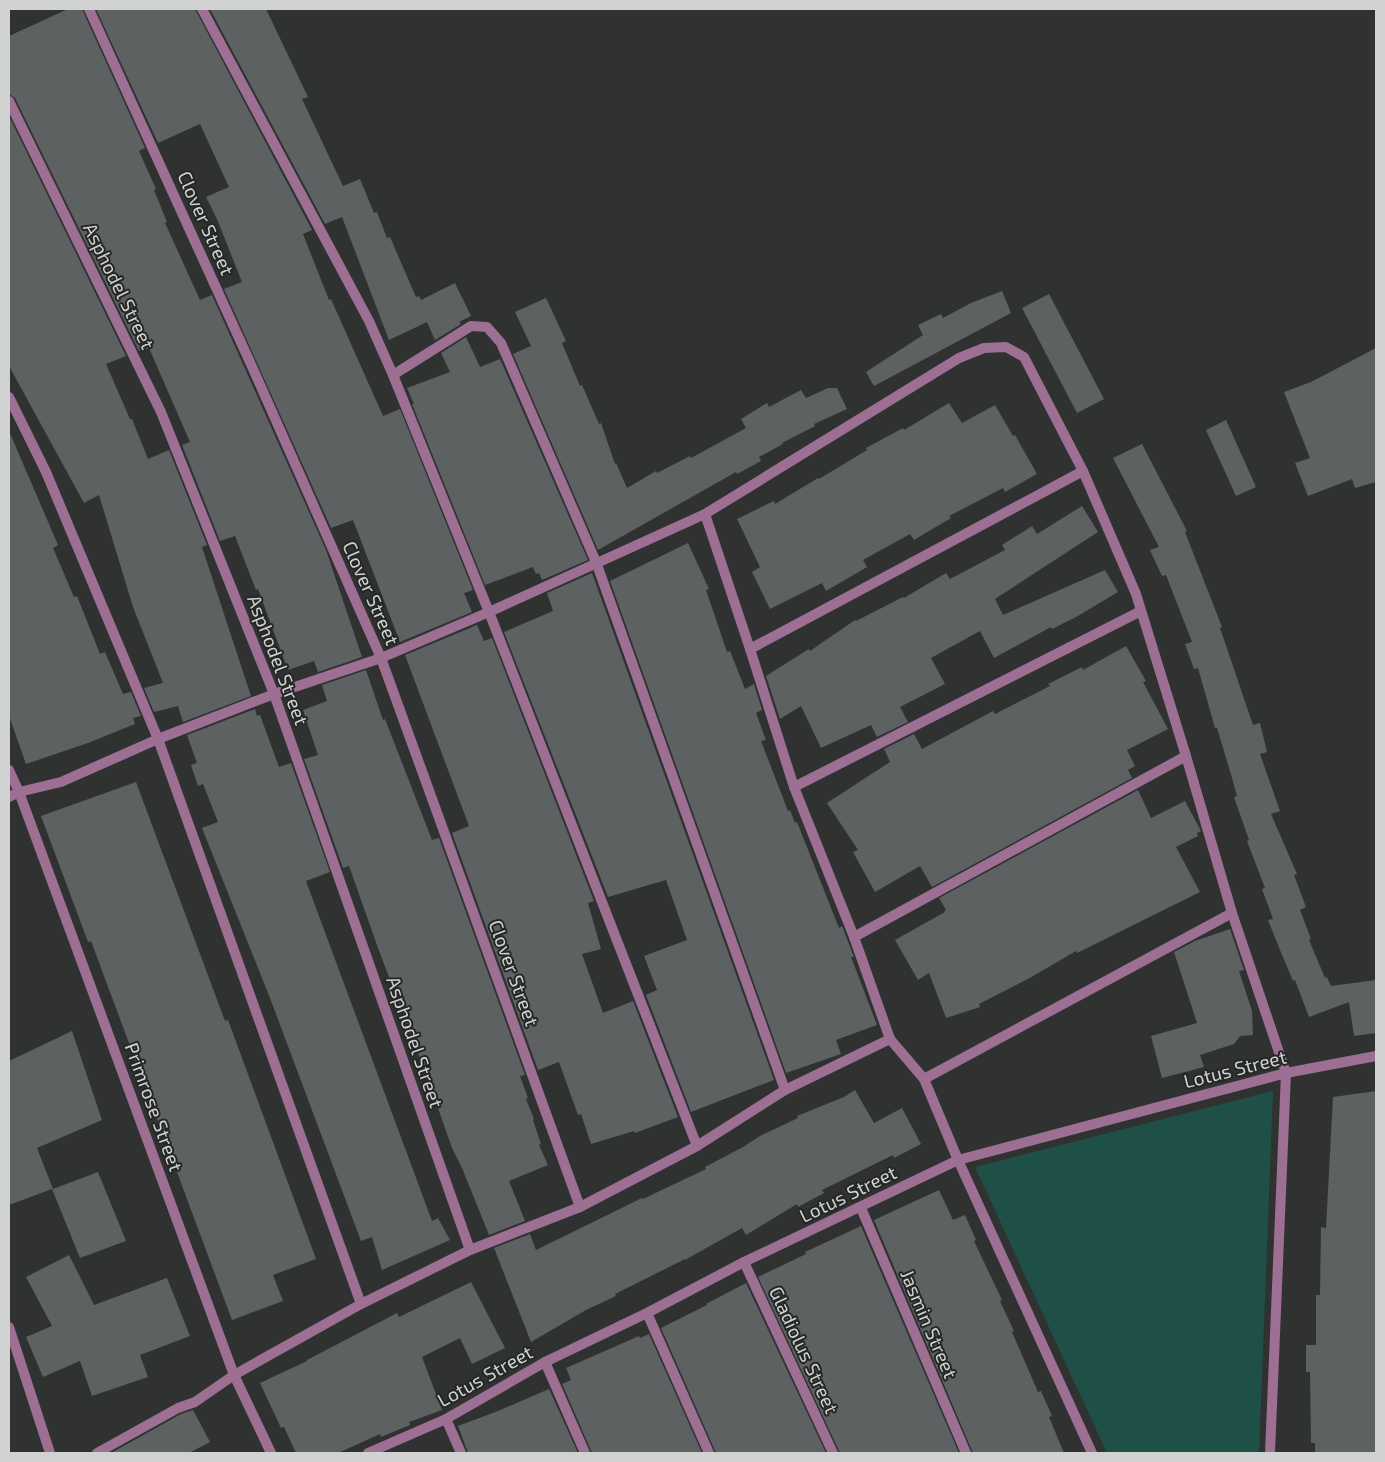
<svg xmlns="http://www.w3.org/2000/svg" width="1385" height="1462" font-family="'Exo 2',sans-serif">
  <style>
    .green { fill: #1e5048 }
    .building { fill: #5e6161 }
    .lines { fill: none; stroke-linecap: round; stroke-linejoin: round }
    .minor { stroke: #9c6f93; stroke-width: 10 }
    .labels { text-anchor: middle; stroke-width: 4; stroke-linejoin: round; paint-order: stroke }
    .street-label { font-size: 19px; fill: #d1d3d3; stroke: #252827 }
  </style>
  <rect width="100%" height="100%" fill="#2f3231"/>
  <polygon class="green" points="1273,1091 1259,1453 1107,1453 975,1167"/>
  <g class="building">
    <polygon points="68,9 82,9 145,148 139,151 156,189 154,190 167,222 165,223 200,300 212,295 326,550 362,657 318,672 314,661 288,670 258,589 256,590 235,536 220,541 182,445 190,442 149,348 139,351 15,98 9,94 9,36"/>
    <polygon points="96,9 195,9 312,230 303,234 329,300 331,299 383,416 400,409 473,590 464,593 472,612 400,642 353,520 331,528 224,289 242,282 217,219 206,197 229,187 211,148 200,124 158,143"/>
    <polygon points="210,9 266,9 308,97 302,99 343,186 360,179 374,213 377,212 387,238 390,237 416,297 419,296 421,300 455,283 471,316 459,322 461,324 435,340 427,322 389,340 342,217 325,224"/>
    <polygon points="9,116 126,356 106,364 130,419 132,419 148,459 169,450 207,545 202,547 251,696 183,722 178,706 154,712 144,688 163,683 133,607 99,495 84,503 9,366"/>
    <polygon points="1002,291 1011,313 874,386 866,372 923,335 918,325 941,314 943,318 971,303"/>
    <polygon points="1049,294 1104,399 1077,413 1022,308"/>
    <polygon points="546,298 566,341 562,343 580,386 582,385 599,424 601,423 615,464 616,463 627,488 656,471 657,473 690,456 691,458 746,428 741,419 767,403 769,407 801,390 806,398 828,388 837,388 847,409 814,424 815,426 782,443 783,444 759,457 761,461 737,474 736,472 598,550 513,354 531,346 515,312"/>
    <polygon points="466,337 480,367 500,359 588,560 542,580 539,573 536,574 533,567 485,585 412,404 414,404 407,388 450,372 441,353"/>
    <polygon points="1376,348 1376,482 1355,488 1352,479 1308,496 1295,463 1310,458 1284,392 1311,382"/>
    <polygon points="949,403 962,423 995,405 1013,436 1015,435 1037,474 1005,492 1003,488 949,516 951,518 914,540 910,534 863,560 867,567 826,591 822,583 770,609 752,572 760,567 737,519 774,501 775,504 818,478 819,479 867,450 866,448 903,428 904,430"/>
    <polygon points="1226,420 1256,487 1236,496 1206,430"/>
    <polygon points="9,431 58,545 53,548 74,597 77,596 100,654 105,652 123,694 131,692 141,716 133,718 135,724 88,743 26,764 9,716"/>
    <polygon points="1142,444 1187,531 1185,532 1222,627 1220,628 1253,725 1260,723 1267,752 1260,754 1280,811 1271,814 1297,874 1294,875 1306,907 1300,910 1311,939 1309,940 1325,978 1327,977 1331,986 1376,980 1376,1033 1354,1036 1349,1002 1309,1017 1295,980 1293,981 1280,950 1268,920 1273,919 1262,889 1265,888 1247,841 1249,840 1234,797 1237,796 1230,771 1217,728 1215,728 1198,668 1194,669 1185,644 1192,642 1166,575 1162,576 1150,550 1159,547 1113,458"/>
    <polygon points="1082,506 1098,532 995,599 1003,615 1105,570 1118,592 1076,617 1052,629 1051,627 994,658 980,631 931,658 945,684 900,707 908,722 877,737 871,725 821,748 801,706 780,719 766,676 809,649 810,651 855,620 856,621 903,597 904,598 946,573 950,579 1005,550 1002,545 1032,526 1037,534"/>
    <polygon points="688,543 709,589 706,590 727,652 730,651 745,689 754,684 762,710 756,713 766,740 761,741 788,811 790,810 795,823 797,822 839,928 842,926 854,957 851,957 877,1025 836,1040 841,1054 786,1073 610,581"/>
    <polygon points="592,573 774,1080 691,1112 646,995 657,990 644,956 687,940 666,880 608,897 504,632 553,611 547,593"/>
    <polygon points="477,625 484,641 492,638 594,901 588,903 601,949 582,954 603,1013 633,1001 678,1117 635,1133 634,1131 591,1144 581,1114 578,1115 559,1062 538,1070 452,833 469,826 405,655"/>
    <polygon points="1126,646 1146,681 1143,682 1168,729 1127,750 1135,766 1128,770 1132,778 932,887 920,866 875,892 853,852 858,850 827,803 890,762 884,749 914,734 922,749 993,711 995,714 1050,686 1048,684 1082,667 1083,670"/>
    <polygon points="366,670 383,720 385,719 432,840 439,838 525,1075 520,1076 528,1098 526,1099 534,1119 533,1120 541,1144 539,1145 548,1165 509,1181 525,1221 489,1235 462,1168 452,1148 427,1077 378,948 349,866 343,868 304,759 318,755 303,710 327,701 322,685"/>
    <polygon points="255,709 257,716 260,715 279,767 291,763 330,872 306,881 432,1221 438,1218 450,1240 382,1270 372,1237 361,1241 270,998 202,828 218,822 203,784 198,786 191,765 197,763 187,735"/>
    <polygon points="136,782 225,1021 228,1020 316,1259 273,1275 283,1301 232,1320 91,941 88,942 41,816"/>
    <polygon points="1138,790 1151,818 1185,801 1201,831 1197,833 1198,836 1176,847 1200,892 1077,953 1076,951 1028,979 979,1004 980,1007 946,1018 929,973 918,980 895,940 945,912 944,911 946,910 939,898"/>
    <polygon points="1230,929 1244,970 1239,971 1252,1011 1253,1035 1240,1036 1234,1044 1200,1055 1204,1067 1162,1078 1151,1036 1197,1023 1174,952 1195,941"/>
    <polygon points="72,1031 102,1120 37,1148 53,1189 98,1172 126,1241 80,1258 52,1189 9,1205 9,1061"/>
    <polygon points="855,1090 874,1123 902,1108 921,1144 894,1158 893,1155 822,1190 824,1193 798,1207 797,1204 746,1235 742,1228 685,1260 685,1259 615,1294 616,1296 586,1310 531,1342 494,1248 530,1234 536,1250 642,1198 643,1199 706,1169 705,1167 743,1147 760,1136 798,1118 797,1116 844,1097"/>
    <polygon points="1376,1091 1376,1453 1315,1453 1315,1443 1311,1443 1310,1372 1306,1372 1306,1345 1316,1345 1316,1295 1320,1295 1321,1227 1326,1228 1333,1097"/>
    <polygon points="939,1190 953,1220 965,1215 976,1240 974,1241 1002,1300 1000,1301 1014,1331 1012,1332 1038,1392 1041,1391 1052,1416 1049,1417 1064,1453 973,1453 874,1220"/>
    <polygon points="861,1226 959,1453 840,1453 758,1277 806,1254 805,1252"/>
    <polygon points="69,1255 94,1305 167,1278 190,1336 140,1355 148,1377 92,1396 80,1361 43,1377 26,1337 52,1326 26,1277"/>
    <polygon points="471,1282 505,1348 472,1364 460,1338 422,1357 442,1410 409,1422 410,1425 381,1437 380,1434 338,1453 296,1453 284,1427 281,1428 260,1383 307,1361 307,1360 397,1313 399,1317"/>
    <polygon points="746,1283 826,1453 716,1453 661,1328 707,1305 706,1304"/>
    <polygon points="649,1334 702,1453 592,1453 562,1384 571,1380 566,1368 639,1336 640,1338"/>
    <polygon points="549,1389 578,1453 468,1453 458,1426 498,1411"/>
    <polygon points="193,1410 210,1442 189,1453 111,1453 181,1414"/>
  </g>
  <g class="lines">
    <g class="minor">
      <polyline points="89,9 254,371 381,658 580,1207"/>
      <polyline points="202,9 369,321 393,375 489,612 697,1146"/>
      <polyline points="9,101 161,412 274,694 470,1250"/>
      <polyline points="393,375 471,326 487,327 501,343 596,562 785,1090"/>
      <polyline points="9,397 46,472 158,739 361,1304"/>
      <polyline points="705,514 750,649 794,787 854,937 890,1039 924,1079 958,1160 1092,1453"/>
      <polyline points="750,649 1083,471"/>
      <polyline points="9,770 19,792 234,1375 271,1453"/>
      <polyline points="794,787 1141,611"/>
      <polyline points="9,797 19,792 61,782 158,739 274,694 381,658 489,612 705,514 959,358 984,348 1006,347 1024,357 1083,471 1136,594 1186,756 1232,913 1286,1073 1270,1453"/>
      <polyline points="854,937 1186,756"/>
      <polyline points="924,1079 1232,913"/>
      <polyline points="861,1208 966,1453"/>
      <polyline points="744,1262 833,1453"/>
      <polyline points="647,1313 709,1453"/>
      <polyline points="9,1327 50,1453"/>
      <polyline points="545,1362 585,1453"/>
      <polyline points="446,1419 461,1453"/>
      <polyline points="97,1453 178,1408 195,1402 234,1375 361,1304 470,1250 580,1207 697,1146 785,1090 890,1039"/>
      <polyline points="368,1453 446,1419 545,1362 647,1313 744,1262 958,1160 1286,1073 1376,1056"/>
    </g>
  </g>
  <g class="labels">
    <g class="street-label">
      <text transform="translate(206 223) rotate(66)" y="7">Clover Street</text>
      <text transform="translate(119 286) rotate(64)" y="7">Asphodel Street</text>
      <text transform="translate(371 593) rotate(66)" y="7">Clover Street</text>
      <text transform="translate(278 660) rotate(69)" y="7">Asphodel Street</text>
      <text transform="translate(514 973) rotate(70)" y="7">Clover Street</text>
      <text transform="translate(415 1042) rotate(71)" y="7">Asphodel Street</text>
      <text transform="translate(1235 1069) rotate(-14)" y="7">Lotus Street</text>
      <text transform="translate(154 1107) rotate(70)" y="7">Primrose Street</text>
      <text transform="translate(848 1194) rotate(-26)" y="7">Lotus Street</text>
      <text transform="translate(929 1324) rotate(67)" y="7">Jasmin Street</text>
      <text transform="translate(804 1350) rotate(65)" y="7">Gladiolus Street</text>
      <text transform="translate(485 1376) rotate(-29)" y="7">Lotus Street</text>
    </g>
  </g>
  <rect width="1385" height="1462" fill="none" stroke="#d1d3d3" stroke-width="20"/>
</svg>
